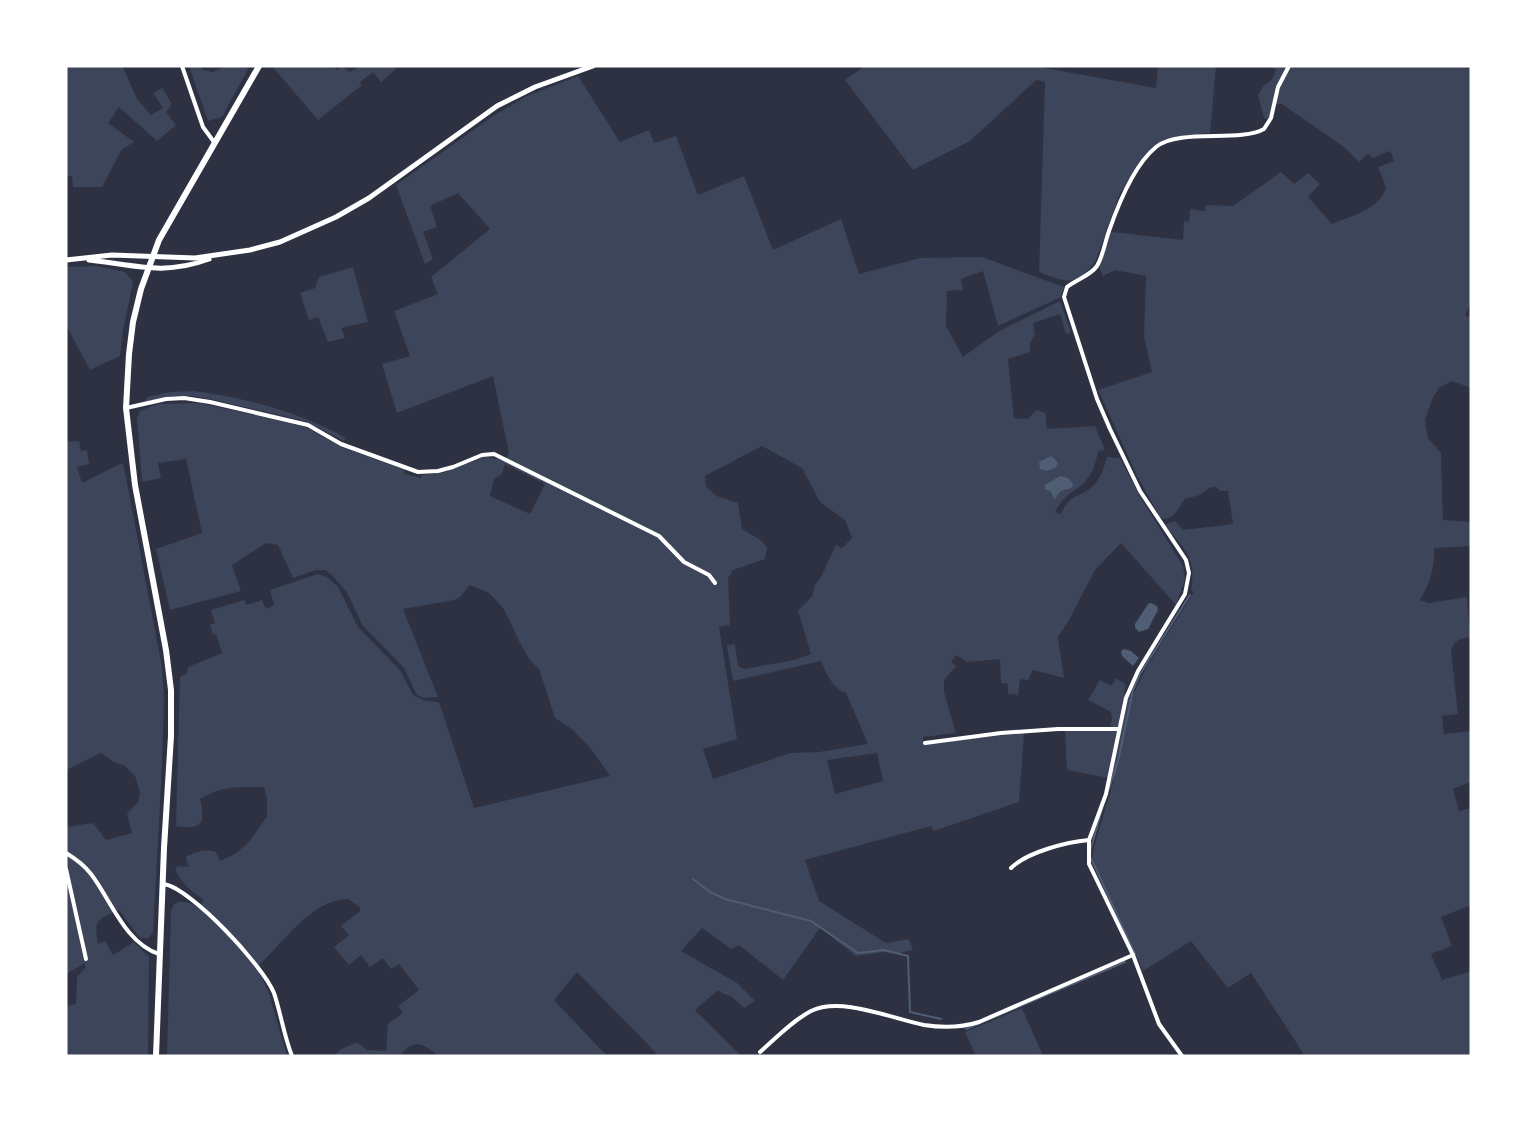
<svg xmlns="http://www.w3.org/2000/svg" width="1537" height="1122" font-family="Helvetica,sans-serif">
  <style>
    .green { fill: #3c4559; fill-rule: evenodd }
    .water { fill: #4f5d75 }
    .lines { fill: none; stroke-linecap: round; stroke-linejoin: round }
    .stream { stroke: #4f5d75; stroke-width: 2 }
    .minor { stroke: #fff; stroke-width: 4 }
    .secondary { stroke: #fff; stroke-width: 5 }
    .primary { stroke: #fff; stroke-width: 6 }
  </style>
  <rect width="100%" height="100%" fill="#2d3142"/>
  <g class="green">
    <polygon points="66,66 125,66 123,67 137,99 151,115 163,108 153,93 162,88 172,104 166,112 176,125 157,141 119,107 108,123 134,142 122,149 102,187 73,187 72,176 66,176"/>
    <polygon points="189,66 201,66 202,70 213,72 225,66 247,66 248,69 222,117 208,121"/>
    <polygon points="272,66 333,66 337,70 342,66 350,72 360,66 399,66 381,82 373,72 360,82 362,85 318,120"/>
    <path d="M865 66H1045V68L1156 88 1158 66H1216L1210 133C1191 135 1168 135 1152 147L1120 193 1096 260C1078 287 1066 283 1039 272L1045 82 1036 80 970 141 913 170 845 80Z"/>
    <path d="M1269 66H1471V303L1465 315 1471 318V388L1452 381 1439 388 1433 397 1425 420 1428 438 1441 453 1443 520 1471 522V546L1434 548C1435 568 1430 583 1420 600L1429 603 1467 597 1470 637C1459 639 1454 640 1451 652L1458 714 1442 716 1444 734 1471 731V782L1453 789 1459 811 1471 808V905L1441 917 1452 946 1431 954 1442 980 1471 971V1056H1305L1251 973 1228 988 1191 941 1143 971 1094 866 1092 854 1114 779 1067 770 1065 730 1109 731 1112 719 1111 712 1088 700 1100 680 1111 686 1116 678 1126 684 1124 693 1133 695 1146 668 1194 592 1191 590C1197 558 1184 547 1164 525L1175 521 1183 530 1233 524 1228 491H1221L1216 487H1211L1200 495 1185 499C1178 508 1176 518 1164 519L1160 517 1137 476 1098 390 1152 372 1144 336 1146 276 1115 270 1103 276 1099 266 1111 232 1183 240 1184 221 1189 222 1190 209 1205 211 1206 205 1233 206 1281 172 1294 184 1308 173 1320 184 1308 197 1332 224C1350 216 1381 209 1386 187L1378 167 1394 161 1390 151 1373 158 1368 154 1359 162 1344 147 1282 104H1273L1269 120 1264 118 1258 95 1264 85 1272 80 1276 69Z"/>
    <path d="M578 76 620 142 649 130 654 143 676 136 698 195 744 176 773 250 841 219 859 274 920 258 982 257 1064 287 1061 297 998 326 983 271 961 279 963 290 947 291 946 326 963 357 999 331 1060 301 1071 332 1066 334 1060 314 1033 323 1035 335 1030 343V352L1008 359 1014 418 1027 419 1037 410 1045 413 1047 429 1095 426 1105 450 1099 451C1095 460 1095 470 1088 478 1076 493 1066 491 1055 512L1061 514C1071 492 1078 499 1092 487 1101 479 1104 467 1107 457L1120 458 1141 498 1183 566 1185 579 1176 605 1121 543 1095 570 1069 620 1058 637 1064 678 1033 670 1028 680 1020 679 1018 695 1008 694V684L1001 683 1000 659 968 662 956 655 951 662 956 666 944 680V692L956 733 923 737 924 744 1024 733 1019 802 934 831 931 826 805 860 819 901 886 943 909 939 913 950 895 954 885 952 856 956 820 928 783 980 739 945 731 949 702 928 681 951 737 983 755 1001 744 1008 732 997 722 993 718 990 695 1010 741 1056H659L577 972 554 1000 607 1056H439C424 1044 414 1037 400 1056H334L340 1050 357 1042 367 1050 386 1051 388 1024 403 1013 398 1006 419 990 399 964 391 969 383 958 370 967 361 955 349 965 334 947 349 935 341 926 360 911V907L348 899C310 900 283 944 257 967L269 993 287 1056H167L171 911 174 904C184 899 191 903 200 908L204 900C190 890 183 885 175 869L178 866 189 867 186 859 187 856C198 852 204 848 216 852L220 861 235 854 250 841 267 816V799L264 787C235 788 227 784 200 799 206 823 203 830 176 826L180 677 187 673 188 667 222 653 216 634 213 635 210 625 215 623 211 610 244 600 246 605 262 600 266 609 274 605 270 590 318 574 327 577 338 587 358 627 400 670 413 695 426 701 439 702 474 808 610 776 591 749 572 729 555 718 539 669 529 659 519 641 504 609 489 593 470 585 460 597 454 600 403 609 438 697 423 698 417 695 404 668 363 626 346 591 332 575 325 570H316L293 578 278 545 266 543 232 565 241 591 170 610 156 549 202 533 186 459 158 463 161 478 142 482 137 418 140 411 157 404 199 403 271 418 305 427 344 448 405 470 404 474 421 478 422 475 446 472 484 457 506 460 509 453 493 376 397 413 382 364 410 356 394 311 438 294 431 277 490 229 458 193 430 206 437 227 423 232 433 259 425 264 396 185 493 116 527 96ZM762 446 802 468 820 502 845 520 852 538 842 548 836 545 821 577 815 585 812 596 798 611 811 654 794 660 744 669 738 666 735 644 727 645 733 681 821 661C826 672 833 690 846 693L868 744 819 752 790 753 713 779 703 749 737 739 719 627 730 625 728 578 733 570 765 559 767 548 762 541 742 529 738 503 717 496 706 487 705 476ZM505 464 545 484 530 514 490 496 494 479 502 474ZM877 753 883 781 835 794 827 760Z"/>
    <polygon points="97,266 125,272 133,282 123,331 120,356 90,370 66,325 66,267"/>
    <polygon points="353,267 368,322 341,328 345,338 328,342 318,317 309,320 300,293 315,288 319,277"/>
    <path d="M194 391C247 398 299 412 346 438L344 441 305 421 214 400 193 396H171L145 402 147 397 170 392Z"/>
    <path d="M79 441 81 451 87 450 89 464 77 467 82 483 122 463 124 467 162 667 164 700 162 767 153 933 148 938H140L119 910C97 920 94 919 98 944L105 941 113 955 134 942 149 957 148 1056H66V1006L76 1004 77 977 85 968V963L66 974V827L93 823 106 840 132 833 127 814 138 802 140 792 135 776 125 766 114 762 101 753 66 770V442Z"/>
    <polygon points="1022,1008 1043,1056 976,1056 965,1032"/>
  </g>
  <g class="water">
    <polygon points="1051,456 1054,458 1058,463 1055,468 1046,471 1040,469 1039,462"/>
    <polygon points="1060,476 1068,478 1073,484 1072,488 1061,491 1054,499 1051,492 1045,489 1045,485"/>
    <polygon points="1151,603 1157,606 1158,610 1148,629 1139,632 1135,628 1135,624 1148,604"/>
    <polygon points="1124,649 1131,651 1139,658 1133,666 1122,656 1121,651"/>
  </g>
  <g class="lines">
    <g class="stream">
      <polyline points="1109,789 1118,761 1133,690 1140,674 1190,595"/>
      <polyline points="1090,852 1102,809"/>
      <polyline points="1091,858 1135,954"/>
      <polyline points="693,879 710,892 725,899 811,921 858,953 884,950 908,956 910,1012 941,1019"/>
      <polyline points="966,1029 1125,962"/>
    </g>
    <g class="minor">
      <polyline points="182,66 203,127 214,142"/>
      <polyline points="126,408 166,399 184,398 210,402 308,425 341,444 418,472 438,471 453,467 482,455 494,454 659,536 684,562 709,575 715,583"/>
      <polyline points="925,743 1001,733 1058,729 1119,729"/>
      <path d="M66 853C76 859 84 865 91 874 111 900 125 943 159 954"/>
      <path d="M1011 868C1027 852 1067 842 1089 840"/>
      <polyline points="66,869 86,959"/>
      <path d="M164 884C192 889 263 966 274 993 281 1014 284 1036 292 1056"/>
      <path d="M760 1052C776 1038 792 1021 811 1011 841 996 893 1019 924 1025 943 1028 960 1028 979 1022L1133 955"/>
      <path d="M1182 1056 1159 1024 1133 955 1089 864V840L1106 794 1126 698 1138 671 1185 594 1189 573 1186 560 1140 491 1110 429 1097 399 1064 297 1067 287C1077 279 1090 276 1097 266 1103 256 1105 242 1109 231 1118 205 1134 165 1156 147 1180 128 1239 143 1264 129L1271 118 1278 87 1289 66"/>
    </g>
    <g class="secondary">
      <polyline points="66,260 112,255 195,258 250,250 280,242 336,217 369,198 497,106 535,87 593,66"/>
      <path d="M89 260C135 265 163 276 209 259"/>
    </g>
    <polyline class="primary" points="156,1056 164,848 171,736 171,690 166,650 135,485 126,408 129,354 133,322 141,289 159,240 259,66"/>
  </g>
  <rect width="1537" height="1122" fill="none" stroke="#ffffff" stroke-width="135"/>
</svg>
